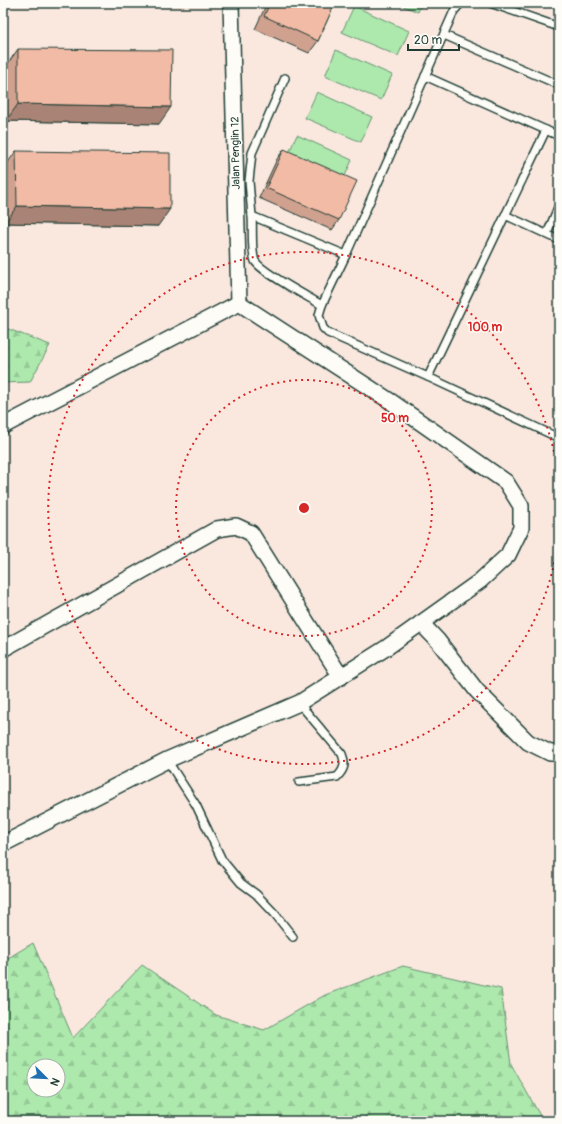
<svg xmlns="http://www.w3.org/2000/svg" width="562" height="1124" font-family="Pangolin,sans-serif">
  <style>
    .forest { fill: url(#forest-firs); stroke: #669270; fill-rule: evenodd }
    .garden { fill: #ade8ad; stroke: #669270 }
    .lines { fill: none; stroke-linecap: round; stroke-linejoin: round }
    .service-casing { stroke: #1f3d34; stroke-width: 10 }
    .minor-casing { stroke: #1f3d34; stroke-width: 18 }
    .service { stroke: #fdfcf7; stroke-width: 7 }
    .minor { stroke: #fdfcf7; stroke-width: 15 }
    .wall { fill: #d0a18f; stroke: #1f3d34 }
    .shaded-wall { fill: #a98374; stroke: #1f3d34 }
    .building { fill: #f2bba6; stroke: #1f3d34 }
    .ring { fill: none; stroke: #d62828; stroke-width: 2; stroke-dasharray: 2 4 }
    .labels { text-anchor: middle; stroke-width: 3; stroke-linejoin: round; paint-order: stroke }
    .street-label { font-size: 11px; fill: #1f3d34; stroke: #fdfcf7 }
    .centre { fill: #d62828; stroke: #fdfcf7; stroke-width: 2 }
    .ring-label { font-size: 12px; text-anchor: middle; font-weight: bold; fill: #d62828; stroke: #fdfcf7; stroke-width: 3; stroke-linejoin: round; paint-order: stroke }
  </style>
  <defs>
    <pattern id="forest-firs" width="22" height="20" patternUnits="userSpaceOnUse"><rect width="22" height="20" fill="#ade8ad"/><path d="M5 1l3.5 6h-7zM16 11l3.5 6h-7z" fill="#94c895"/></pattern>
  </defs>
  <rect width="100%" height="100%" fill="#fae8df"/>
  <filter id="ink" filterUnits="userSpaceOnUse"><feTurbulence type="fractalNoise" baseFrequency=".025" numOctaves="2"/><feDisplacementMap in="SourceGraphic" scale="8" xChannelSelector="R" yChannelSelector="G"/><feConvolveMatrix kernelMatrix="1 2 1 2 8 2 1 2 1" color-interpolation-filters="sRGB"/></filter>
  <g filter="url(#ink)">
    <g class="forest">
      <polygon points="3,327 50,345 30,382 3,383"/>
      <path d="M33 943 73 1038 142 965 216 1015 264 1030 325 995 403 966 501 989 511 1064 543 1121H3V961ZM34 1066H58V1090H34Z"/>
    </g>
    <g class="garden">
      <polygon points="396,3 422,3 418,12"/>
      <polygon points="354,6 409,31 398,56 342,32"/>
      <polygon points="336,50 392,75 381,100 325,76"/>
      <polygon points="317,92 372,117 361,142 305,118"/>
      <polygon points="297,135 352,160 341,185 285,161"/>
    </g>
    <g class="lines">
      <g class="service-casing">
        <g id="service">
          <polyline points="461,3 454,11 346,255 322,305 319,315 323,328 328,333 428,377 559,438"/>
          <polyline points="490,3 559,27"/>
          <polyline points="444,35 559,85"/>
          <polyline points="425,76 559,136"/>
          <polyline points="505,215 559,240"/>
          <polyline points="252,216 249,181 252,153 285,78"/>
          <polyline points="547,234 559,205"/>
          <path d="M322 305C310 298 261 272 255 261 251 252 253 227 252 216L346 255"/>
          <polyline points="428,377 546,130"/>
          <path d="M299 703 342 754C346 764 344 770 337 777L299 782"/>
          <polyline points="167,760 196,805 222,860 241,883 256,894 275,914 293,937"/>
        </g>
      </g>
      <g class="minor-casing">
        <g id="minor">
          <polyline points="231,3 239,303"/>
          <polyline points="3,426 239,303"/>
          <polyline points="421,623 438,641 477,691 528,742 550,753 559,753"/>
          <polyline points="3,649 217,529 236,526 251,533 341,677"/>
          <polyline points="3,844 167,760 299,703 386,648 480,581 508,555 521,528 521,506 506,482 390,401 239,303"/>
        </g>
      </g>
      <use href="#service" class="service"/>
      <use href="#minor" class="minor"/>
    </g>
    <g class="wall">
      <polygon points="267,3 335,3 318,41 309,53 255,29"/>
      <polygon points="18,49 159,124 6,121 6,66"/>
      <polygon points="284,149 339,220 332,230 259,198 277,159"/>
      <polygon points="16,151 158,226 5,223 4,168"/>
    </g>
    <g class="shaded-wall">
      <polygon points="18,104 171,107 159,124 6,121"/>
      <polygon points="17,206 170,209 158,226 5,223"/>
    </g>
    <g class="building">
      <polygon points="270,3 335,3 318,41 264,16"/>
      <polygon points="18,49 172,50 171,107 18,104"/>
      <polygon points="284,149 357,181 339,220 266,188"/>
      <polygon points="16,151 170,153 170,209 17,206"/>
    </g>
  </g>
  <g class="ring">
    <circle cx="304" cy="508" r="128"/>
    <path d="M559 533A256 256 0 1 1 559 483"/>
  </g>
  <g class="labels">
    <g class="street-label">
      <text transform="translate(235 153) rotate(-91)" y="4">Jalan Penglin 12</text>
    </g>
  </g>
  <circle cx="304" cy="508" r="6" class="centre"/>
  <g class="ring-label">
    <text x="485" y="331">100 m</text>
    <text x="395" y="422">50 m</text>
  </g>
  <rect width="562" height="1124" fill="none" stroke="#fdfcf7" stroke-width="16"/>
  <rect x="8" y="8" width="546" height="1108" fill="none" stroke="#1f3d34" stroke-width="1.5" filter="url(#ink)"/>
  <g transform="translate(46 1078) rotate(114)"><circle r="19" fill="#fdfcf7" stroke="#a4b0a9"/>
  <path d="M0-3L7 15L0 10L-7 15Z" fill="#1f6fb2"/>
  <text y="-6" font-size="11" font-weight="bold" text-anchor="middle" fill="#1f3d34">N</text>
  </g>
  <path d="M408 44v6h51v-6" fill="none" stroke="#1f3d34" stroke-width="2"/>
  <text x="414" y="44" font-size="12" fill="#1f3d34" stroke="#fdfcf7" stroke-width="3" paint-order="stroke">20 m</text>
</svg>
